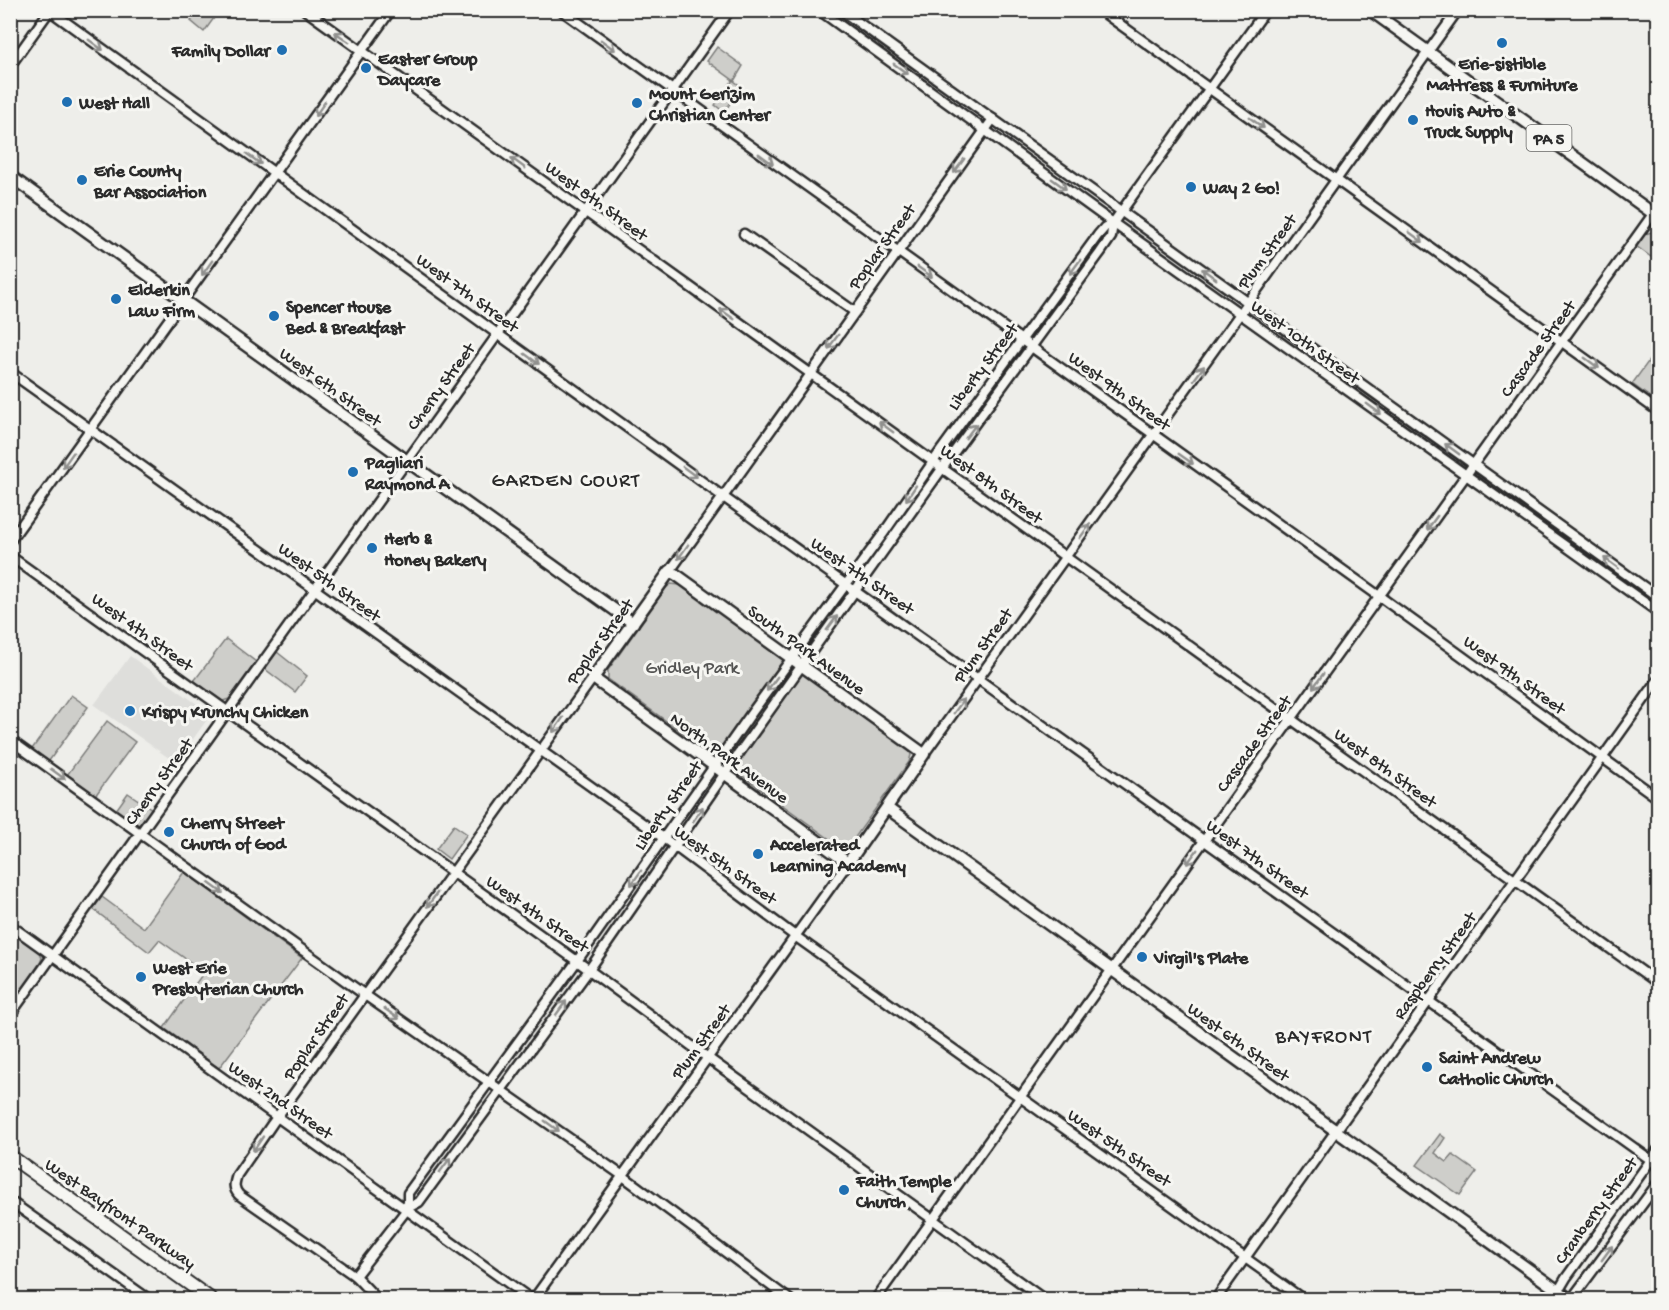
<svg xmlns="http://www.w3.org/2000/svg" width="1669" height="1310" font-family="'Gochi Hand',sans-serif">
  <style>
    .built { fill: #dededb }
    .green { fill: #cececa; stroke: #7c7c7a; stroke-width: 1.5 }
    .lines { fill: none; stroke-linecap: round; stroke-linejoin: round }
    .minor-casing { stroke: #2b2b2b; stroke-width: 13 }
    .major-casing { stroke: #2b2b2b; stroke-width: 15 }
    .highway-casing { stroke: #2b2b2b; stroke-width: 16 }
    .minor { stroke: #f6f6f2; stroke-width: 8 }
    .major { stroke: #f6f6f2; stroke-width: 10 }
    .highway { stroke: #f6f6f2; stroke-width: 12 }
    .oneway { stroke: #90908e }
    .poi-dot { fill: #1f6fb2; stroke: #f6f6f2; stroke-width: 2 }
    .labels { text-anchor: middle; stroke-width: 6; stroke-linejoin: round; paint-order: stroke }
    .shield { fill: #f6f6f2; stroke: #686867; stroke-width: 1.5 }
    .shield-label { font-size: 16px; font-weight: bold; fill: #2b2b2b }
    .poi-label { font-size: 18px; font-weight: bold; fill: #2b2b2b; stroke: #f6f6f2; text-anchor: start }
    .street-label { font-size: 18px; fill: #2b2b2b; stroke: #f6f6f2 }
    .park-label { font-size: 18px; fill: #545453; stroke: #f6f6f2 }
    .neighbourhood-label { font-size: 20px; letter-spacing: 1.5px; fill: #2b2b2b; stroke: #f6f6f2 }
  </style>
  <rect width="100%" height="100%" fill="#eeeeea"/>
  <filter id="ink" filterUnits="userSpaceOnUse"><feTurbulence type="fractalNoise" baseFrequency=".0167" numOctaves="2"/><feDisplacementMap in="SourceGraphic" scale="12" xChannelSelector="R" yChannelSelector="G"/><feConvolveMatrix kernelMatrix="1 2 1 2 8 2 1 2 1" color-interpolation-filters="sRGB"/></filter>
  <g filter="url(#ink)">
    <polygon class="built" points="130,656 211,714 176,763 94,705"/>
    <g class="green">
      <polygon points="198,11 219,11 204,32 191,21"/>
      <polygon points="717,47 743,66 734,81 742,87 724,112 715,105 733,80 707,61"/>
      <polygon points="1652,232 1658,236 1658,262 1636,246 1645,234"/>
      <polygon points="1658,348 1658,403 1632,384"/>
      <polygon points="671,584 680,585 909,750 911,755 909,762 851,843 843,846 838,845 608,679 608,670 666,588"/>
      <polygon points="226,639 256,662 229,699 223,701 194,681"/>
      <polygon points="277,652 307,676 295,692 265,669"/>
      <polygon points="71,695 88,707 49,761 32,749"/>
      <polygon points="107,721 135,742 95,796 67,775"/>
      <polygon points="128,793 152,809 139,825 116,810"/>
      <polygon points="454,825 467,834 449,859 436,849"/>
      <polygon points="184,872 302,958 219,1068 164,1028 204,972 159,940 149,952 93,909 102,897 144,928"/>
      <polygon points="11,932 39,952 42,958 40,963 11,1006"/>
      <polygon points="1440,1134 1445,1138 1435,1153 1447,1162 1453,1155 1477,1172 1460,1195 1417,1165"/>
    </g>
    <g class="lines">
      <g class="minor-casing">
        <g id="minor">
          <polyline points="49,10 722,496 1658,1165"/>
          <polyline points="305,10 1658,983"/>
          <polyline points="561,10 1379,596 1658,798"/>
          <polyline points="819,10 1113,223 1658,612"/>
          <polyline points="841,10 1658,597"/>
          <polyline points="1100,10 1658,411"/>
          <polyline points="10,66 50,10"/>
          <polyline points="744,234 855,312"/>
          <polyline points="10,372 669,842 795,936 1304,1300"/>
          <polyline points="10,541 391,10"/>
          <polyline points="10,556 577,961 708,1058 1045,1300"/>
          <polyline points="670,571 993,119"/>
          <polyline points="10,740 365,995 623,1176 790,1300"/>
          <polyline points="924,754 1458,10"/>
          <polyline points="10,925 532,1300"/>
          <polyline points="10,1015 730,10"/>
          <polyline points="10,1201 150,1300"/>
          <polyline points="408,1208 408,1193 577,961 753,711 883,534 942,449 1098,235 1105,227 1113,223 1266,10"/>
          <polyline points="355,1276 408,1208 419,1202 589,970 732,763 949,459 1100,253 1111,237 1113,223"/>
          <path d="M378 1300 355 1276 239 1195C233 1188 234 1184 237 1175L272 1124 593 678"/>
          <polyline points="533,1300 848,863"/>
          <polyline points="875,1300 1658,207"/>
          <polyline points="1215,1300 1658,680"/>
          <polyline points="1553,1300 1566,1278 1658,1150"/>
          <polyline points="1571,1300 1658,1183"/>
        </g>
      </g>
      <g class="major-casing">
        <g id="major">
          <polyline points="1370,10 1658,217"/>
          <polyline points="10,176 633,623"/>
          <polygon points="670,571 678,576 924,754 848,863 593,678"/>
          <polyline points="887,808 1571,1300"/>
        </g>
      </g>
      <g class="highway-casing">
        <polyline id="highway" points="10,1156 212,1300"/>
      </g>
      <use href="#minor" class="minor"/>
      <use href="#major" class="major"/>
      <use href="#highway" class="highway"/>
    </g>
    <defs><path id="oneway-shaft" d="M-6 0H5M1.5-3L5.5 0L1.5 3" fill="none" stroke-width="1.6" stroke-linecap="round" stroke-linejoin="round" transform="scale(1.5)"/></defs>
    <g class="oneway">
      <use href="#oneway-shaft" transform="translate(342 37) rotate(-145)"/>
      <use href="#oneway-shaft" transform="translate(96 45) rotate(36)"/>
      <use href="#oneway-shaft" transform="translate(608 45) rotate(36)"/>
      <use href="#oneway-shaft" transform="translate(901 69) rotate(36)"/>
      <use href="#oneway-shaft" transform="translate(320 109) rotate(125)"/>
      <use href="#oneway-shaft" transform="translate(1257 123) rotate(36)"/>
      <use href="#oneway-shaft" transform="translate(254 159) rotate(36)"/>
      <use href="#oneway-shaft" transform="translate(766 159) rotate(36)"/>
      <use href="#oneway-shaft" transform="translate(518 163) rotate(-144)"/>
      <use href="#oneway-shaft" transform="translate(959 166) rotate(126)"/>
      <use href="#oneway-shaft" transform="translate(1059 184) rotate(36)"/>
      <use href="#oneway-shaft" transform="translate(1416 237) rotate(36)"/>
      <use href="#oneway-shaft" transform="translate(1075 267) rotate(126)"/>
      <use href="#oneway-shaft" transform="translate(207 268) rotate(125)"/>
      <use href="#oneway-shaft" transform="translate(925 272) rotate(35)"/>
      <use href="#oneway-shaft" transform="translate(1209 274) rotate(-144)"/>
      <use href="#oneway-shaft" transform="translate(727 314) rotate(-145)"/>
      <use href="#oneway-shaft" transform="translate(833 342) rotate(126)"/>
      <use href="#oneway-shaft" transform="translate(532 359) rotate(36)"/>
      <use href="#oneway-shaft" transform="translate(1592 363) rotate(36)"/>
      <use href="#oneway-shaft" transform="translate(1199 373) rotate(-54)"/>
      <use href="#oneway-shaft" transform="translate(1374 409) rotate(36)"/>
      <use href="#oneway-shaft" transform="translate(886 427) rotate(-144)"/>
      <use href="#oneway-shaft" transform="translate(971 431) rotate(-53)"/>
      <use href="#oneway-shaft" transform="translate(1452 449) rotate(-144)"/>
      <use href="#oneway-shaft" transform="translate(1186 459) rotate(35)"/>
      <use href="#oneway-shaft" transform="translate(68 460) rotate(125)"/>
      <use href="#oneway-shaft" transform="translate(690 472) rotate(36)"/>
      <use href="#oneway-shaft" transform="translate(911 493) rotate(124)"/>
      <use href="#oneway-shaft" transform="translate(1432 523) rotate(126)"/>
      <use href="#oneway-shaft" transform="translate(1085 531) rotate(-54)"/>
      <use href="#oneway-shaft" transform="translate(683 552) rotate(125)"/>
      <use href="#oneway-shaft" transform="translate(1611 563) rotate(-144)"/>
      <use href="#oneway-shaft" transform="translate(832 623) rotate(-54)"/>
      <use href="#oneway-shaft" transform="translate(1318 681) rotate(126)"/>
      <use href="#oneway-shaft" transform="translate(772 684) rotate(126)"/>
      <use href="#oneway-shaft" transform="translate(959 706) rotate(-54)"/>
      <use href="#oneway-shaft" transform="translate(558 725) rotate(125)"/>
      <use href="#oneway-shaft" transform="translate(58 774) rotate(36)"/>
      <use href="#oneway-shaft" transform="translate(698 814) rotate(-56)"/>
      <use href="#oneway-shaft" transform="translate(1192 857) rotate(126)"/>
      <use href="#oneway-shaft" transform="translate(636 878) rotate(125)"/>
      <use href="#oneway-shaft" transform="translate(216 888) rotate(36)"/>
      <use href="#oneway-shaft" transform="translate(432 900) rotate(126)"/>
      <use href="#oneway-shaft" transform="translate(561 1008) rotate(-54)"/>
      <use href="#oneway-shaft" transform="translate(392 1014) rotate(35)"/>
      <use href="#oneway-shaft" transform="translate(552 1126) rotate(36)"/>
      <use href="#oneway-shaft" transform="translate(258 1144) rotate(124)"/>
      <use href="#oneway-shaft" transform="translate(445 1165) rotate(-54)"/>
      <use href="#oneway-shaft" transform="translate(1607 1253) rotate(-54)"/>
    </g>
  </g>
  <g class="poi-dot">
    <circle cx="1502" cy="43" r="6"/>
    <circle cx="282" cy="50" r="6"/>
    <circle cx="366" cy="68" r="6"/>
    <circle cx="67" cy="102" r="6"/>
    <circle cx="637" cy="103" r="6"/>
    <circle cx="1413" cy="120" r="6"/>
    <circle cx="82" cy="180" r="6"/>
    <circle cx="1191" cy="187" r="6"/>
    <circle cx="116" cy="299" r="6"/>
    <circle cx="274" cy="316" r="6"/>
    <circle cx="353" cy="472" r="6"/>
    <circle cx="372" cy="548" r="6"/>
    <circle cx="130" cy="711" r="6"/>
    <circle cx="169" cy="832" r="6"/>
    <circle cx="758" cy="854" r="6"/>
    <circle cx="1142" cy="957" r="6"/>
    <circle cx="141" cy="977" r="6"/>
    <circle cx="1427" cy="1067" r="6"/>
    <circle cx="844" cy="1190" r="6"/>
  </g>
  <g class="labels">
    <rect class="shield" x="1526.5" y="125" width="45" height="26" rx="4.5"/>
    <g class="shield-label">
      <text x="1549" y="144">PA 5</text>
    </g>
    <g class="poi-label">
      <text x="270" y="56" text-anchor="end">Family Dollar</text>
      <text x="378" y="64">Easter Group<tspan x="378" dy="21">Daycare</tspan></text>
      <text x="1502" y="69" text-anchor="middle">Erie-sistible<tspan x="1502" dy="21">Mattress &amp; Furniture</tspan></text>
      <text x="649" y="99">Mount Gerizim<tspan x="649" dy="21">Christian Center</tspan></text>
      <text x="79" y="108">West Hall</text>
      <text x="1425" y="116">Hovis Auto &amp;<tspan x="1425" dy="21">Truck Supply</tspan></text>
      <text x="94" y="176">Erie County<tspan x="94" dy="21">Bar Association</tspan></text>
      <text x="1203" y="193">Way 2 Go!</text>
      <text x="128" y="295">Elderkin<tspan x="128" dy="21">Law Firm</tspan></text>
      <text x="286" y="312">Spencer House<tspan x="286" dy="21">Bed &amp; Breakfast</tspan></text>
      <text x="365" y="468">Pagliari<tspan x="365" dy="21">Raymond A</tspan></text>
      <text x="384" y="544">Herb &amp;<tspan x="384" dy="21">Honey Bakery</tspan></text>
      <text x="142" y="717">Krispy Krunchy Chicken</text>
      <text x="181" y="828">Cherry Street<tspan x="181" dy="21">Church of God</tspan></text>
      <text x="770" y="850">Accelerated<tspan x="770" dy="21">Learning Academy</tspan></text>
      <text x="1154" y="963">Virgil's Plate</text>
      <text x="153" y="973">West Erie<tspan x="153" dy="21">Presbyterian Church</tspan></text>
      <text x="1439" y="1063">Saint Andrew<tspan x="1439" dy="21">Catholic Church</tspan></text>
      <text x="856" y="1186">Faith Temple<tspan x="856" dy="21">Church</tspan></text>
    </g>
    <g class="street-label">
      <text transform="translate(597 200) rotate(36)" y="6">West 8th Street</text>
      <text transform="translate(881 246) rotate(-54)" y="6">Poplar Street</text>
      <text transform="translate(1266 251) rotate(-54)" y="6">Plum Street</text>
      <text transform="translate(468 292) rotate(36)" y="6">West 7th Street</text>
      <text transform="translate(1306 341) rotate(36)" y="6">West 10th Street</text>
      <text transform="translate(1537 348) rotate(-54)" y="6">Cascade Street</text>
      <text transform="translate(982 366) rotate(-53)" y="6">Liberty Street</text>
      <text transform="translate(331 386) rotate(36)" y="6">West 6th Street</text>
      <text transform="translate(440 386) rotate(-54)" y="6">Cherry Street</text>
      <text transform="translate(1120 390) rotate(36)" y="6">West 9th Street</text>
      <text transform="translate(992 483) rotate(36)" y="6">West 8th Street</text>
      <text transform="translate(863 575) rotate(35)" y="6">West 7th Street</text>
      <text transform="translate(330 581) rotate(36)" y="6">West 5th Street</text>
      <text transform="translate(143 631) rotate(36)" y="6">West 4th Street</text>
      <text transform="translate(599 641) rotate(-54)" y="6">Poplar Street</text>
      <text transform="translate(982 645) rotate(-54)" y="6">Plum Street</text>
      <text transform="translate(807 649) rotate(36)" y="6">South Park Avenue</text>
      <text transform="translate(1515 674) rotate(36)" y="6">West 9th Street</text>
      <text transform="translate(1253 743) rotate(-54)" y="6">Cascade Street</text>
      <text transform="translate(730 757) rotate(36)" y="6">North Park Avenue</text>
      <text transform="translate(1386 767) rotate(36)" y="6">West 8th Street</text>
      <text transform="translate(158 781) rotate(-54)" y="6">Cherry Street</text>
      <text transform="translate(667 805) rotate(-55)" y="6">Liberty Street</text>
      <text transform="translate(1258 858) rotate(36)" y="6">West 7th Street</text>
      <text transform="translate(726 864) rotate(36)" y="6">West 5th Street</text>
      <text transform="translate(538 913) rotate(35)" y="6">West 4th Street</text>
      <text transform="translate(1434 965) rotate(-54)" y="6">Raspberry Street</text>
      <text transform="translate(315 1036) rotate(-55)" y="6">Poplar Street</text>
      <text transform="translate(700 1041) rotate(-54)" y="6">Plum Street</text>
      <text transform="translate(1239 1041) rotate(36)" y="6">West 6th Street</text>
      <text transform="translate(281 1099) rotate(35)" y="6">West 2nd Street</text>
      <text transform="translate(1120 1147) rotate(35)" y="6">West 5th Street</text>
      <text transform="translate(1595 1210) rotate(-54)" y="6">Cranberry Street</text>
      <text transform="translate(121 1213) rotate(35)" y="6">West Bayfront Parkway</text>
    </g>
    <g class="park-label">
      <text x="692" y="673">Gridley Park</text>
    </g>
    <g class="neighbourhood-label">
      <text x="566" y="486">GARDEN COURT</text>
      <text x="1324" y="1042">BAYFRONT</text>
    </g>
  </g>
  <rect width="1669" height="1310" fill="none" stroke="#f6f6f2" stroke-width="36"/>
  <rect x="18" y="18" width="1633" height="1274" fill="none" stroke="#2b2b2b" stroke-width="2" filter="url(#ink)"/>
</svg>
